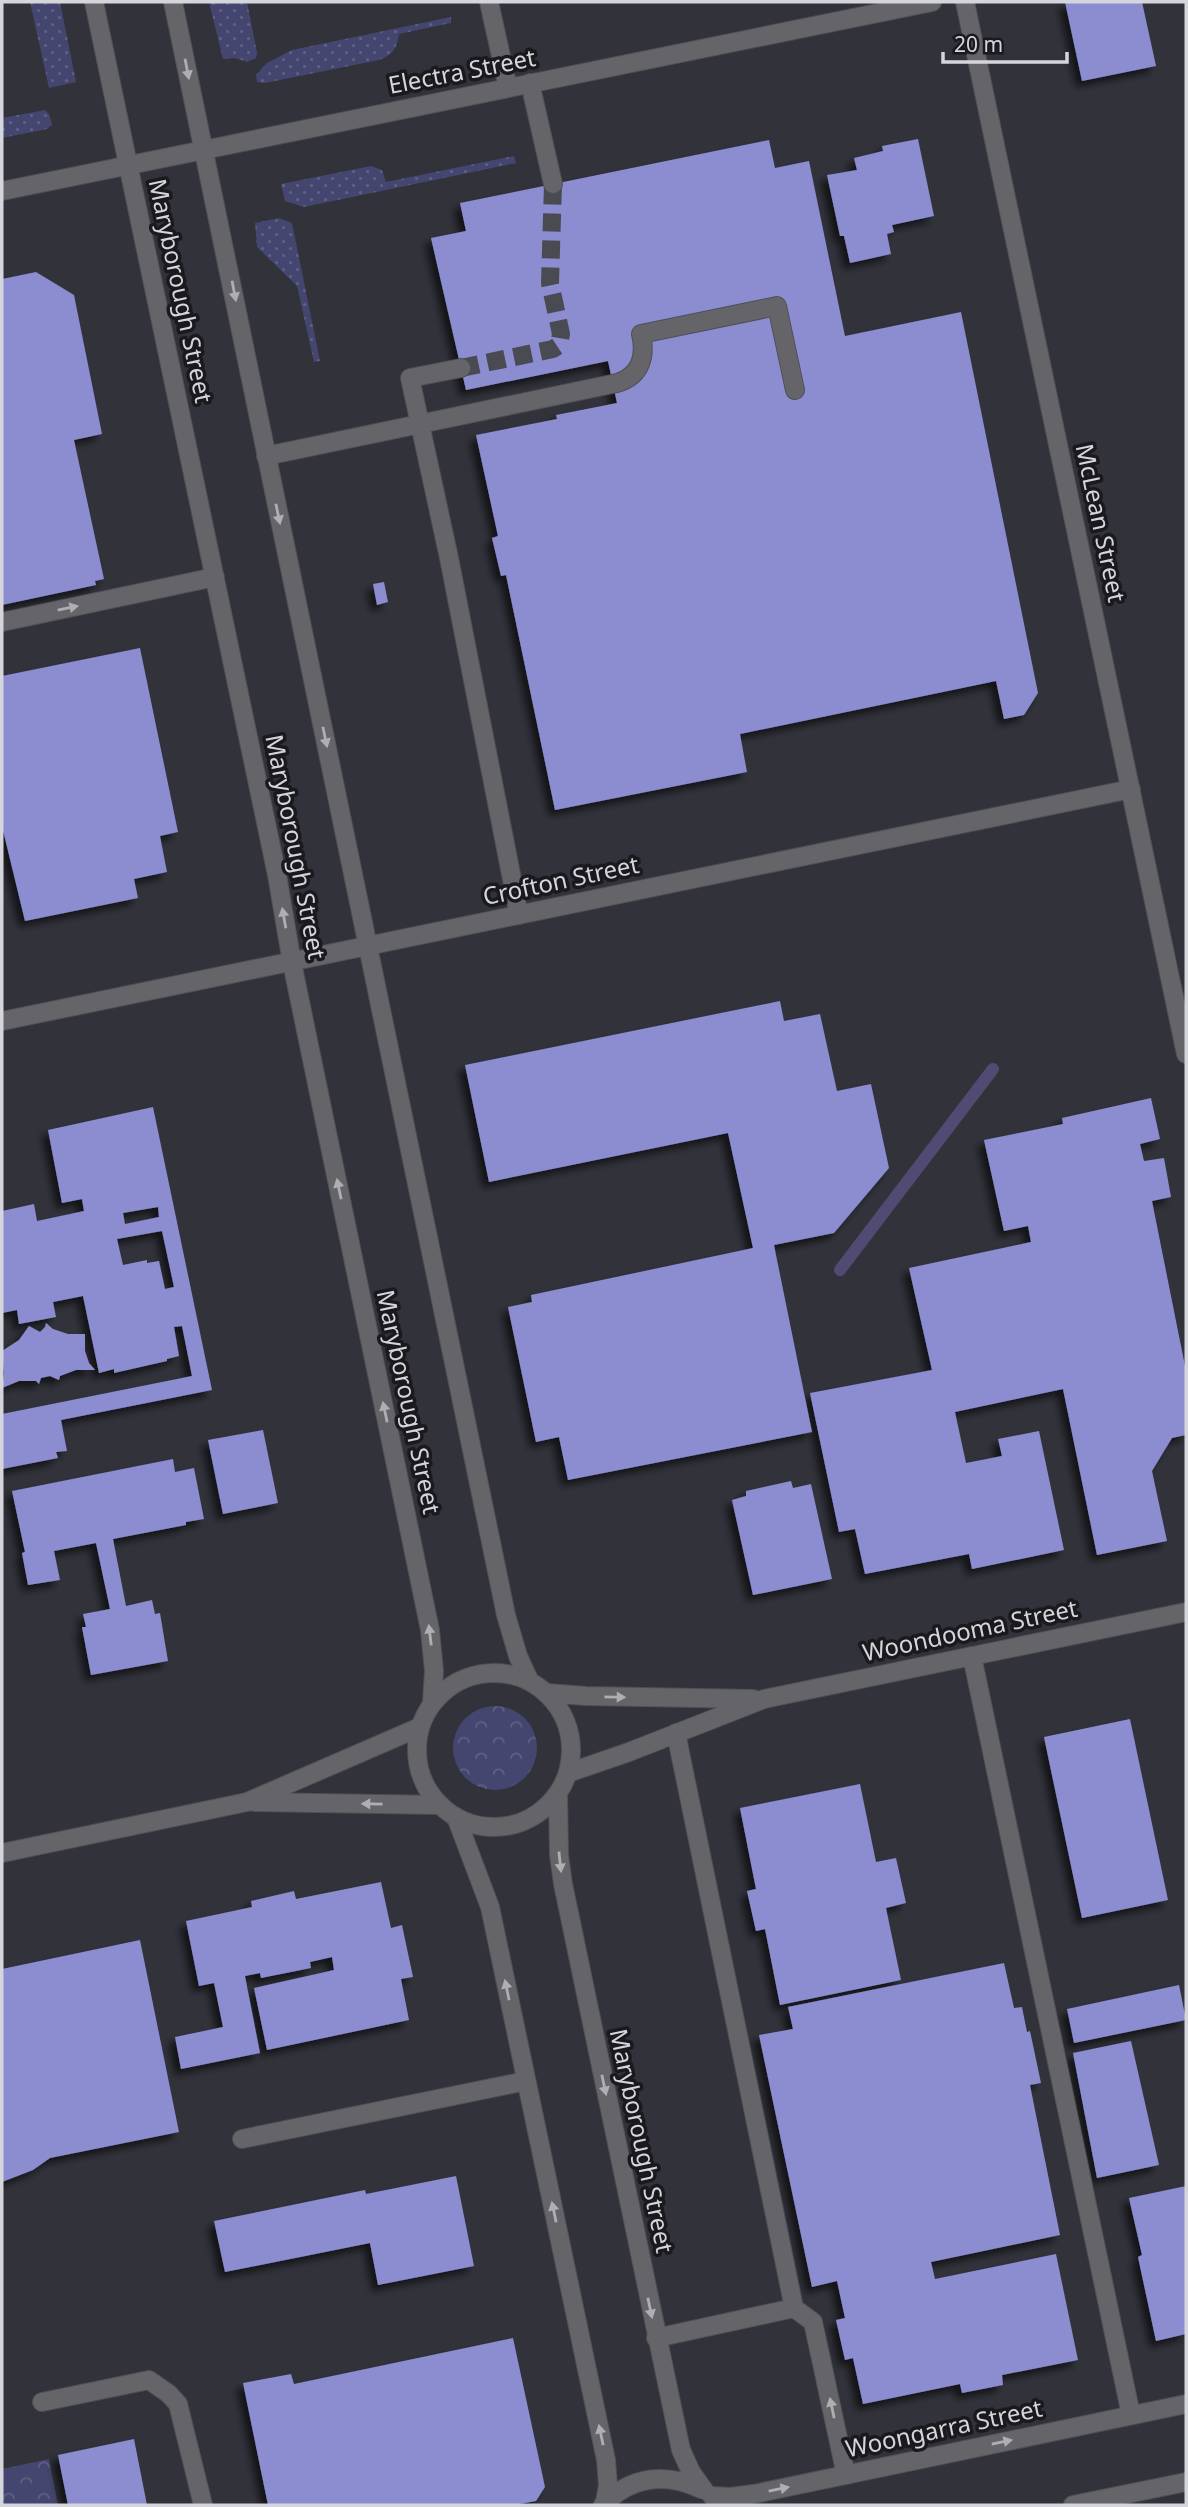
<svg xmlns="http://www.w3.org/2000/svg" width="1188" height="2507" font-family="'Noto Sans',sans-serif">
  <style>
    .grass { fill: url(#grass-dots) }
    .park { fill: url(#park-crowns) }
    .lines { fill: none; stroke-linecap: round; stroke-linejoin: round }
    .stream { stroke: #514b74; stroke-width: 12 }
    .building { fill: #8c8dd1; fill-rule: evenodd; filter: url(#shadow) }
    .minor-tunnel { stroke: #4a4b52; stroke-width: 18; stroke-dasharray: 18 9; stroke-linecap: butt }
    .minor-casing { stroke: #4f5057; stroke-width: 20 }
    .minor { stroke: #656569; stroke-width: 18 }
    .oneway { fill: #aeaeb3 }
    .labels { text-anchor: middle; stroke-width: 7; stroke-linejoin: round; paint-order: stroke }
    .street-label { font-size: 24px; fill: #d5d6db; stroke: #1a1a1e }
  </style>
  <defs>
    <pattern id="grass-dots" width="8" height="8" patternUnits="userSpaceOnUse" patternTransform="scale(1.75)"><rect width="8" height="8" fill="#45466f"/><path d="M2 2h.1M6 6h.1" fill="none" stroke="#5f6083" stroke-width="1.8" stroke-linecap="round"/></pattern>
    <pattern id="park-crowns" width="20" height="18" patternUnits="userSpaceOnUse" patternTransform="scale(1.75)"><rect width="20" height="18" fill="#45466f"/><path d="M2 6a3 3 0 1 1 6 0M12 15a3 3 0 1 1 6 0" fill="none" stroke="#5f6083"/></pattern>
    <filter id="shadow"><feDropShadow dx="-6" dy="6" stdDeviation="3.5" flood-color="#0009"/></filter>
  </defs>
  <rect width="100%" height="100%" fill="#31323a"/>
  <g class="grass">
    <polygon points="30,2 60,2 76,82 49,88"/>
    <polygon points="209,2 247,2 257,53 256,58 247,62 235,58 223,59"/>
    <path d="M451 17V23L399 34C397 48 393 55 379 60L265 83 257 82 256 75 267 63 292 50Z"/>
    <polygon points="45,110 49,114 52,125 47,129 2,138 2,118"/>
    <polygon points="514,156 516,163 304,207 285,201 281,184 371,166 382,170 386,182"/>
    <polygon points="279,218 292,223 320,361 314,362 297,286 257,247 255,223"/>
  </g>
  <g class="park">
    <circle cx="495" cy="1748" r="42"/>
    <polygon points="49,2459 58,2505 2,2505 2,2469"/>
  </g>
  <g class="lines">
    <polyline class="stream" points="840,1270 993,1069"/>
  </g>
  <g class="building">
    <polygon points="1065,2 1142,2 1156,66 1082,81"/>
    <polygon points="918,139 934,216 892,225 894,232 887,234 891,254 850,263 844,236 840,236 827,175 857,170 854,158 883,151 882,146"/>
    <polygon points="769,140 775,168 809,161 845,336 961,312 1038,693 1024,715 1004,719 996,681 740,734 747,772 555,810 506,575 501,576 492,538 498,536 476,435 557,419 556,415 617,403 608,361 466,390 431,238 466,231 460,203"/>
    <polygon points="36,272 74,295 102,434 74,440 104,579 95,581 96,585 2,605 2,279"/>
    <polygon points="384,582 388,602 377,605 373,584"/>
    <polygon points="140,648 178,832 160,836 167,872 134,879 138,898 25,921 2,826 2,676"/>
    <polygon points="780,1001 784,1021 820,1014 837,1091 871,1084 889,1168 834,1233 774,1245 812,1432 568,1480 559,1437 536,1442 508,1307 532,1302 531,1295 753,1248 728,1133 489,1182 465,1065"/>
    <polygon points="1151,1098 1160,1139 1140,1144 1144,1161 1164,1158 1171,1197 1152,1201 1186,1371 1186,1435 1172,1438 1152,1471 1167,1541 1097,1555 1063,1389 955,1412 966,1463 1002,1456 998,1439 1039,1431 1064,1550 972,1569 969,1554 865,1574 855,1529 839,1532 810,1393 932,1370 909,1268 1031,1242 1028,1226 1004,1231 984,1140 1063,1124 1062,1118"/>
    <path d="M153 1107 212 1390 61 1420 67 1451 56 1452 58 1458 2 1469V1414L192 1376 182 1326 174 1327 179 1356 167 1359V1361L114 1373V1369L99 1373 83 1296 53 1302 56 1317 19 1324 17 1310 2 1313V1211L34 1204 37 1221 84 1211 82 1199 62 1203 48 1130ZM158 1207 159 1217 125 1224 123 1213ZM162 1231 174 1287 165 1289 159 1261 147 1263V1260L123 1265 117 1239Z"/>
    <polygon points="46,1323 53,1329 68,1334 85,1334 85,1351 89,1363 95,1370 76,1370 60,1376 59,1380 50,1376 41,1378 39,1384 36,1381 19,1381 2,1388 4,1374 2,1351 19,1340 29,1326 40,1332 45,1327"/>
    <polygon points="263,1430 278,1503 223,1514 208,1440"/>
    <polygon points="173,1459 175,1472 194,1468 204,1519 186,1522 186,1525 113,1539 126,1606 152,1600 155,1614 160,1613 168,1661 91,1675 82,1627 86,1627 83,1614 110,1609 96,1543 54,1551 60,1580 28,1585 22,1553 25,1552 12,1491"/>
    <polygon points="791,1481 793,1488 811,1484 832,1579 753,1595 732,1500 746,1496 746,1491"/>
    <polygon points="1130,1719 1168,1900 1082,1918 1044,1737"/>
    <polygon points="860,1784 876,1862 896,1858 906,1903 886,1908 901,1980 780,2005 765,1929 756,1931 747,1891 756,1889 740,1808"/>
    <polygon points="381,1882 391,1928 402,1925 413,1977 401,1979 409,2020 267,2050 254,1988 334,1970 332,1957 310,1962 311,1968 261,1978 260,1973 245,1976 260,2053 181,2069 175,2037 223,2027 214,1983 199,1986 186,1921 252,1907 251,1901 294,1891 296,1899"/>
    <polygon points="140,1940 179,2132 50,2158 33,2170 2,2182 2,1969"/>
    <polygon points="1004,1963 1014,2008 1022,2007 1027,2032 1030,2031 1041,2083 1030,2085 1060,2235 931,2262 935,2279 1056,2254 1078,2360 1002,2375 1003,2385 962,2393 960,2384 863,2404 853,2358 845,2360 836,2320 845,2318 837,2281 812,2287 759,2035 793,2029 788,2007"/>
    <polygon points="1179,1985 1186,2020 1074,2043 1067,2009"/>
    <polygon points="1131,2041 1159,2165 1097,2178 1073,2053"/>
    <polygon points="456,2176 474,2266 378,2285 370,2243 225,2272 214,2221 365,2190 366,2194"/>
    <polygon points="1186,2186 1186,2334 1156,2341 1138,2257 1142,2255 1129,2198"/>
    <polygon points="513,2338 545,2487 536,2501 514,2505 268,2505 243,2383 291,2374 294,2384"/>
    <polygon points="134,2439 147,2505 68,2505 58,2455"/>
  </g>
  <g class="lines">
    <polyline class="minor-tunnel" points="461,368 553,349 559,345 561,334 550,283 553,184"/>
    <g class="minor-casing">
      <g id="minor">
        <polyline points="94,2 277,875 292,963 430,1630 434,1671 432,1703"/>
        <polyline points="173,2 506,1615 518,1656 529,1680"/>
        <polyline points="489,2 508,88"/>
        <polyline points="965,2 1186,1054"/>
        <polyline points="530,83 553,184"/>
        <polyline points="2,191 932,2"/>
        <polyline points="461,368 410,378 449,558 519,915"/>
        <path d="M266 456 617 383C641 376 646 356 641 334L777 306 795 390"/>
        <polyline points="2,622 215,577"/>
        <polyline points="2,1021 1131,789"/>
        <polyline points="972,1656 1131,2415"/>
        <circle cx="494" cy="1750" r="77"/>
        <polyline points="547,1693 586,1696 753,1699"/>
        <polyline points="676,1733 794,2308 813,2322 846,2475"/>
        <polyline points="568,1773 629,1752 764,1699 1186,1612"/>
        <polyline points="558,1794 559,1855 563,1884 681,2450 691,2472 704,2490"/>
        <polyline points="254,1802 440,1805"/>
        <polyline points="456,1817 490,1907 606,2460 608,2485 605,2502"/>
        <polyline points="2,1853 247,1802 420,1727"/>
        <polyline points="242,2139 526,2081"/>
        <polyline points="656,2338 794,2308"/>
        <polyline points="42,2402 149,2380 169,2394 178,2404 203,2505"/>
        <polyline points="712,2496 730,2497 754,2494 1186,2404"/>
        <path d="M603 2505C631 2476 666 2472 701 2489"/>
        <polyline points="1073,2505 1186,2482"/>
      </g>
    </g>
    <use href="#minor" class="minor"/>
  </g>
  <defs><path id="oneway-solid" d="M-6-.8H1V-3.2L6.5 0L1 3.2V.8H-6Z" transform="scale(1.75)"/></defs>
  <g class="oneway">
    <use href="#oneway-solid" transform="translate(187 69) rotate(79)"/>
    <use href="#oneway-solid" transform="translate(234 291) rotate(79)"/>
    <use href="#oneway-solid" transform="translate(278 514) rotate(78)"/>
    <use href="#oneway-solid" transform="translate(68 608) rotate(-12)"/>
    <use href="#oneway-solid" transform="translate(325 737) rotate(78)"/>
    <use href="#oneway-solid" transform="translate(284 918) rotate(-100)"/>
    <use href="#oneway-solid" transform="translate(339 1189) rotate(-102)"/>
    <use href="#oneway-solid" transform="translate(385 1412) rotate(-102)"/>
    <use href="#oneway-solid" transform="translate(430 1635) rotate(-97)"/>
    <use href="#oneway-solid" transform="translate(615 1697) rotate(1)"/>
    <use href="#oneway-solid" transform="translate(372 1804) rotate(-179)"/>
    <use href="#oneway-solid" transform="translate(560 1862) rotate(84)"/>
    <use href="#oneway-solid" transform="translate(507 1990) rotate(-102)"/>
    <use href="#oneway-solid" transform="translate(604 2085) rotate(78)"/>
    <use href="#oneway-solid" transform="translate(554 2212) rotate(-102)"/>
    <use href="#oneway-solid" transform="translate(650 2308) rotate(78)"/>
    <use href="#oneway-solid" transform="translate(832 2408) rotate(-102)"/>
    <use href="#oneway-solid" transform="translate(601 2435) rotate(-102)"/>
    <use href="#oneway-solid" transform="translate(1002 2442) rotate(-12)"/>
    <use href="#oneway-solid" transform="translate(779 2489) rotate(-11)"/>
  </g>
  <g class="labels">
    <g class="street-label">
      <text transform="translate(462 72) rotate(-11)" y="8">Electra Street</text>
      <text transform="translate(180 291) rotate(78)" y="8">Maryborough Street</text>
      <text transform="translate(1100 523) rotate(78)" y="8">McLean Street</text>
      <text transform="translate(295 847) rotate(79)" y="8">Maryborough Street</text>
      <text transform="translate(561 881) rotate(-12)" y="8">Crofton Street</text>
      <text transform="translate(408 1402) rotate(78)" y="8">Maryborough Street</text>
      <text transform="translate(970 1631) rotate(-12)" y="8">Woondooma Street</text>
      <text transform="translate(641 2141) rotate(78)" y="8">Maryborough Street</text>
      <text transform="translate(944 2429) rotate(-12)" y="8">Woongarra Street</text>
    </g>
  </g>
  <rect width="1188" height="2507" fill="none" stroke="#d5d6db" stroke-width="7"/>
  <path d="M943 52v10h124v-10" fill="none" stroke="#d5d6db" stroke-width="3.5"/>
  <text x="954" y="52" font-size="21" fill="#d5d6db" stroke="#1a1a1e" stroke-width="5" paint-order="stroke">20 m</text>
</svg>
